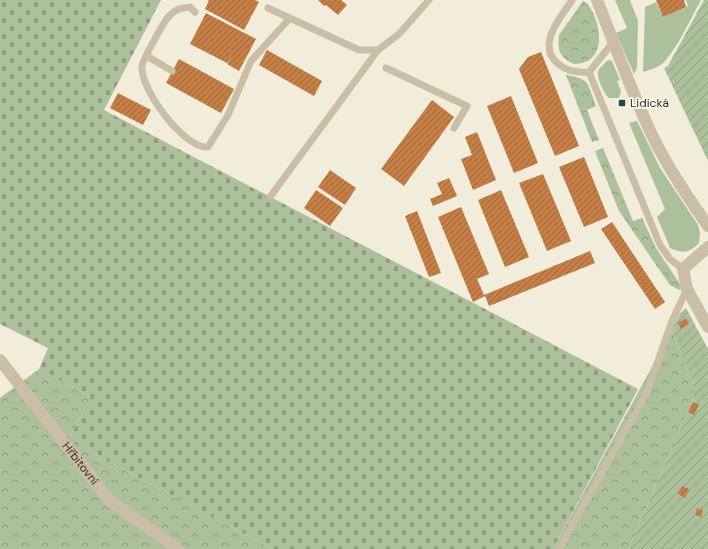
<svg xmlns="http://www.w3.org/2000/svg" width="708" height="549" font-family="'DM Sans',sans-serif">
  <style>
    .grass { fill: #acc19b }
    .forest { fill: url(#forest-crowns) }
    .cemetery { fill: url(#cemetery-stones) }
    .garden { fill: url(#garden-furrows) }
    .building { fill: url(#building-hatch) }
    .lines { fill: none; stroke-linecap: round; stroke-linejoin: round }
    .lane { stroke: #cabea7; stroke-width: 7 }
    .street { stroke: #cabea7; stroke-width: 12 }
    .poi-dot { fill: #1d4857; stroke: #f9f5e7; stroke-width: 1.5 }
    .labels { text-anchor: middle; stroke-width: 4; stroke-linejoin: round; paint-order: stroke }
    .poi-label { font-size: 12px; fill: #362f28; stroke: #f9f5e7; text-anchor: start }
    .street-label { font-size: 12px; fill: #362f28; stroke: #f9f5e7 }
  </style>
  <defs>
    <pattern id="forest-crowns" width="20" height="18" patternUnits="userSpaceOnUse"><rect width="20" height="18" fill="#acc19b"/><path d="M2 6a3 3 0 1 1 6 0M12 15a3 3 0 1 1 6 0" fill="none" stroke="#8d9d7e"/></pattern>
    <pattern id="cemetery-stones" width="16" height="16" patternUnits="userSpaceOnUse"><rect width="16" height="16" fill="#acc19b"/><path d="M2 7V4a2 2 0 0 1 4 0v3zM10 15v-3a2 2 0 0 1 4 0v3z" fill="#8d9d7e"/></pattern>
    <pattern id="garden-furrows" width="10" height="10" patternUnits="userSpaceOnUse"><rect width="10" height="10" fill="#acc19b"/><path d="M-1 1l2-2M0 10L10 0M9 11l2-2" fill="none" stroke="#8d9d7e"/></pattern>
    <pattern id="building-hatch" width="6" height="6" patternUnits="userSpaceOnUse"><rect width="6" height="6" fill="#c57f46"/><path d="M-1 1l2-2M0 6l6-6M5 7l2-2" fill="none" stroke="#a1683a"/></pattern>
  </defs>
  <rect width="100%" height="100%" fill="#f2ecdb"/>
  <g class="grass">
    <polygon points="615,0 630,0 638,21 637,68 634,74 616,33 627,28"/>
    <path d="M686 0H701C691 18 677 49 663 63 657 68 650 70 643 72L645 7 656 2 663 17 688 6Z"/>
    <path d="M608 60 612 61 620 80 617 81 621 91 619 98H609C604 93 595 77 599 69 602 66 605 63 608 60Z"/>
    <path d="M637 121 660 168 698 225 700 233 699 243C690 253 682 254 670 248L657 217 665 209 629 123Z"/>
  </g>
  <g class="forest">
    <path d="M583 1C595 4 616 63 574 64 560 58 557 50 559 35Z"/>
    <path d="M566 75C591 79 587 83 596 106L587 110 599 140 592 142Z"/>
    <polygon points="603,148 633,221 642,218 656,248 682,287 679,290 670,285 619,211 595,151"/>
    <polygon points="672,330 693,383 694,398 628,549 553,549"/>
    <polygon points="39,369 91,397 68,440 273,549 0,549 0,398"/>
  </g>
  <polygon class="cemetery" points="0,0 161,0 104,110 638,389 553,549 273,549 68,440 91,397 39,369 48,348 0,324"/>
  <g class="garden">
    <polygon points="704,0 708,0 708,161 664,68 668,66"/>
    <polygon points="686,308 708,349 708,549 628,549 694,398 693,383 672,330 680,313"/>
  </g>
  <g class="building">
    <polygon points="209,0 255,0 259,2 244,30 205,9"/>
    <polygon points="318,0 341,0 347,5 338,15 326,5 324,6"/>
    <polygon points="656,0 684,0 686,7 663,17"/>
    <polygon points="206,13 256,39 239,71 227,64 233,53 227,63 190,44"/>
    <polygon points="267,50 322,81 314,96 259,65"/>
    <polygon points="541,52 579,146 555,156 519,69 528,57"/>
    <polygon points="179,59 234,89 221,113 166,83"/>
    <polygon points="118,93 151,110 143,125 110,108"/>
    <polygon points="511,96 538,163 514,173 487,106"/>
    <polygon points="432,100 454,117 404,186 381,169"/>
    <polygon points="477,132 496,180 473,190 461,159 472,155 465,137"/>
    <polygon points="584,157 608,217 584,227 559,167"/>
    <polygon points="330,170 356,188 345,205 318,187"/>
    <polygon points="543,174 571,241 547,251 519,183"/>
    <polygon points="449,178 457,196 433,206 430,199 442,194 437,183"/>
    <polygon points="316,190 343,208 330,226 304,208"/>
    <polygon points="501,190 529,257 505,267 478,200"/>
    <polygon points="461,207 489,274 477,279 484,295 590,251 595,263 489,306 485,296 473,302 438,217"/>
    <polygon points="417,211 441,273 429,277 405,216"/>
    <polygon points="612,222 665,302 655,309 601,229"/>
    <polygon points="686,318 689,324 681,329 678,323"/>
    <polygon points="693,402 699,405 694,415 688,412"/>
    <polygon points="682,486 689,489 685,498 678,494"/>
    <polygon points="697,508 703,510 701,517 695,515"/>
  </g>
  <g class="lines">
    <g class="lane">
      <path d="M572 0C565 11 555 23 551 35 542 61 567 74 589 72L614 41"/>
      <polyline points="268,8 359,50 378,50 399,34 429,0"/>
      <path d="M195 12 190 7C182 8 176 9 170 15 165 19 143 60 142 66 140 89 184 149 208 147L228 115 251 61 290 18"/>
      <polyline points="147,56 172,71"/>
      <polyline points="386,68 467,106 454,128"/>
      <polyline points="589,72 660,245 670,259 683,269"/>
      <polyline points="270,197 378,50"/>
      <polyline points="559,549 647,392 672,321 687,289"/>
    </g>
    <g class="street">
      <path d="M597 0C615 45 631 91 652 135 668 168 688 197 708 226"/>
      <polyline points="708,247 683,269 687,289 708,327"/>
      <path id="s1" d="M0 360 109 500 178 549"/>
    </g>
  </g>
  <rect class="poi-dot" x="618" y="99" width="8" height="8" rx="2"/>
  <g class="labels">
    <g class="poi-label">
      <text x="630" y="107">Lidická</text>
    </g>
    <g class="street-label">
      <text dy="4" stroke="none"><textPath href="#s1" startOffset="131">Hřbitovní</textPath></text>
    </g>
  </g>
</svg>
